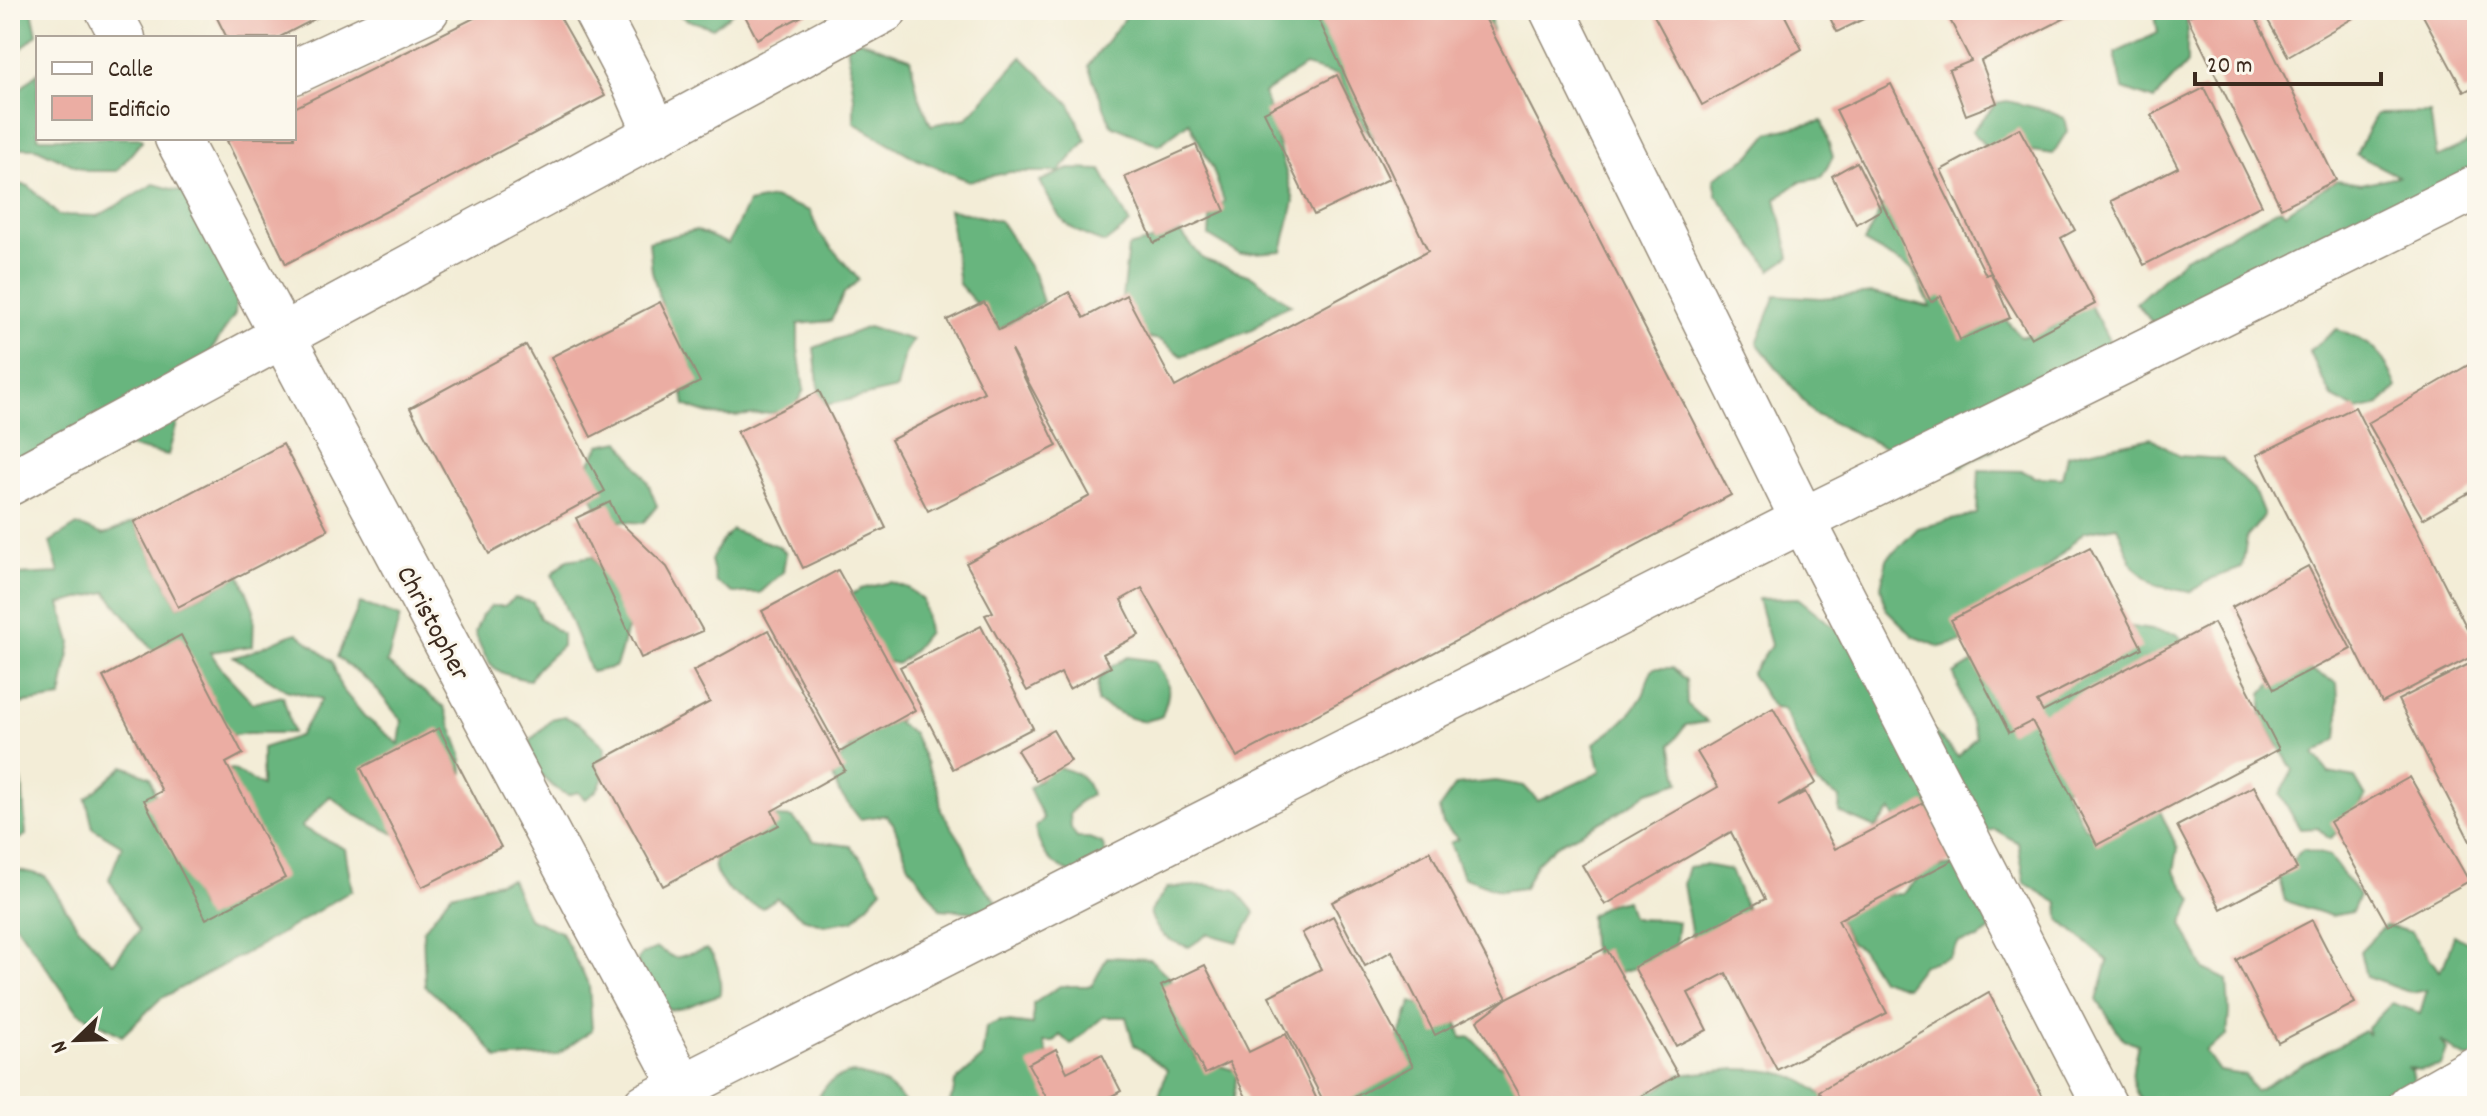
<svg xmlns="http://www.w3.org/2000/svg" width="2487" height="1116" font-family="Dekko,sans-serif">
  <style>
    .forest { fill: #67b57e; stroke: #51704e; stroke-width: 2 }
    .building { fill: #ebada3 }
    .lines { fill: none; stroke-linecap: round; stroke-linejoin: round }
    .minor-casing { stroke: #978c7a; stroke-width: 47 }
    .minor { stroke: #fff; stroke-width: 44 }
    .labels { text-anchor: middle; stroke-width: 6; stroke-linejoin: round; paint-order: stroke }
    .street-label { font-size: 28px; fill: #3b2a1e; stroke: #fbf7ec }
  </style>
  <rect width="100%" height="100%" fill="#fbf7ec"/>
  <filter id="ink" filterUnits="userSpaceOnUse"><feTurbulence type="fractalNoise" baseFrequency=".0125" numOctaves="2"/><feDisplacementMap in="SourceGraphic" scale="16" xChannelSelector="R" yChannelSelector="G"/><feConvolveMatrix kernelMatrix="1 2 1 2 8 2 1 2 1" color-interpolation-filters="sRGB"/></filter>
  <filter id="wash" filterUnits="userSpaceOnUse"><feTurbulence type="fractalNoise" baseFrequency=".006" numOctaves="4" result="noise"/><feDisplacementMap in="SourceGraphic" scale="32" xChannelSelector="R" yChannelSelector="G"/><feGaussianBlur stdDeviation="1.8" result="paint"/><feColorMatrix in="noise" values="0 0 0 0 0 0 0 0 0 0 0 0 0 0 0 0 0 1.4 0 .05"/><feComposite in="paint" operator="in"/></filter>
  <g filter="url(#wash)">
    <rect width="100%" height="100%" fill="#f3edd7"/>
    <g class="forest">
      <polygon points="10,10 32,10 37,34 10,60"/>
      <polygon points="674,10 736,10 713,28 685,19"/>
      <polygon points="1131,10 1302,10 1311,21 1377,31 1426,10 1490,10 1496,80 1386,150 1364,127 1337,75 1305,66 1264,93 1294,201 1282,251 1239,254 1209,236 1210,219 1224,201 1212,167 1189,122 1159,145 1111,125 1088,66"/>
      <polygon points="2154,10 2214,10 2202,21 2187,18 2187,63 2154,100 2123,89 2115,53 2158,33"/>
      <polygon points="846,35 910,58 918,94 931,125 967,118 1022,57 1070,104 1086,140 1059,172 1010,172 969,181 917,159 854,123 854,97"/>
      <polygon points="38,72 38,138 142,138 142,141 117,171 86,171 36,148 10,148 10,99"/>
      <polygon points="2007,101 2046,110 2064,118 2067,131 2053,154 2032,151 1996,159 1972,131 1997,103"/>
      <polygon points="2430,113 2437,158 2465,145 2477,131 2477,198 2161,333 2136,303 2185,258 2281,208 2285,213 2336,180 2361,184 2398,176 2356,154 2376,114"/>
      <polygon points="1822,121 1833,157 1821,178 1799,182 1776,199 1790,257 1771,270 1717,195 1714,178 1751,155 1769,133"/>
      <path d="M1069 169 1101 170 1130 224 1105 243C1061 228 1060 220 1040 181Z"/>
      <polygon points="10,183 29,186 58,215 98,216 154,184 211,200 239,252 235,314 187,388 168,455 91,439 10,482"/>
      <path d="M773 198 810 211 819 233 859 280 844 293 831 321 798 324V349L804 390 792 411C752 413 723 424 685 405L677 357 652 272 649 242 696 230 728 244 748 203Z"/>
      <polygon points="1884,203 1994,306 2021,337 2053,327 2084,293 2114,350 2013,440 1954,470 1891,450 1814,414 1757,343 1776,295 1821,298 1873,293 1931,307 1912,269 1864,242"/>
      <polygon points="949,209 1000,221 1034,274 1043,302 999,330 959,284"/>
      <polygon points="1181,233 1203,259 1253,277 1291,305 1275,311 1252,330 1182,356 1160,340 1118,332 1128,247"/>
      <polygon points="868,327 913,340 905,353 897,389 826,405 819,391 814,348"/>
      <path d="M2337 329C2372 342 2383 352 2397 387L2380 405 2357 410 2332 397 2309 351Z"/>
      <polygon points="2152,438 2179,456 2222,459 2254,490 2264,516 2247,537 2242,568 2213,578 2190,592 2157,586 2133,566 2117,526 2084,532 1973,639 1940,647 1913,636 1886,609 1881,586 1887,559 1918,528 1977,514 1979,470 2023,471 2034,477 2062,478 2067,455"/>
      <polygon points="620,441 647,481 657,506 643,523 619,521 598,508 588,488 590,462 600,445"/>
      <polygon points="134,522 178,607 240,575 254,610 253,646 210,652 224,672 253,703 283,696 293,733 247,733 204,740 158,657 106,592 60,604 71,642 61,698 10,705 10,623 18,618 18,575 59,573 50,542 77,525 104,535"/>
      <polygon points="732,530 778,546 786,553 783,572 760,593 733,593 716,582 711,560 721,542"/>
      <path d="M593 556 631 621C621 637 624 651 615 667L591 672 552 574 567 560Z"/>
      <polygon points="890,582 908,588 923,600 928,632 912,652 897,664 865,656 850,595 861,589"/>
      <path d="M515 598 533 602 540 618 562 634V646C551 656 536 667 530 680 494 675 486 665 475 632L482 615 491 606H504Z"/>
      <path d="M1798 598 1840 632 1958 757 1976 737 1954 674 2010 640 2070 612 2132 627 2177 634 2194 653 2095 767 2064 789 2085 828 2112 816 2160 811 2178 849 2174 871 2193 900 2182 924 2204 969 2227 980 2229 1012 2227 1036 2205 1051 2219 1071 2245 1075 2255 1091 2364 1031 2368 1034 2367 1028 2392 1003 2420 1013 2427 990 2412 993 2366 977 2360 951 2385 925 2411 932 2439 971 2444 965 2454 935 2477 948V1062L2457 1053 2441 1041 2447 1050 2441 1066 2419 1070 2407 1067 2412 1071 2417 1093 2387 1099 2383 1106H2147C2126 1087 2132 1070 2138 1044L2123 1039 2097 1000 2108 961 2059 919 2058 903 2025 883 2018 843 1994 829 1952 847 1907 842 1891 810 1875 828 1839 812 1840 798 1816 783 1805 753 1783 709 1773 708 1751 674 1771 645 1758 599Z"/>
      <path d="M360 603 400 617 387 663 444 707 462 755 464 798 395 834 355 815 330 796 301 827 345 849 352 890 270 940 160 999 122 1036 78 1012 10 916V868L45 876 78 927 113 963 139 931 109 879 122 846 93 828 86 799 124 766 150 777 163 821 200 908 238 895 206 775 232 769 262 786V748L299 736 322 699 286 690 234 657C257 652 274 640 297 633L332 661 341 688 364 716 399 744 402 721 373 685 337 657Z"/>
      <path d="M1128 657 1155 661C1171 687 1172 686 1162 716 1135 728 1122 713 1097 702L1098 680 1111 667Z"/>
      <path d="M1654 668H1672L1686 680 1687 704 1707 722 1686 725 1671 745 1680 782 1648 792 1622 811 1555 846 1536 864 1524 888 1500 891 1463 877 1450 843 1458 839 1443 824 1439 809 1456 785 1496 781 1524 786 1538 801 1601 772 1594 743C1614 730 1629 718 1642 697 1648 688 1644 681 1654 668Z"/>
      <polygon points="2310,670 2337,683 2339,715 2337,739 2314,754 2329,773 2355,778 2366,797 2351,821 2329,839 2318,828 2300,829 2280,794 2293,770 2262,719 2262,694 2277,678"/>
      <path d="M564 716 580 724 605 747C603 770 608 787 585 799L578 792 568 795C543 784 532 767 530 741L552 719Z"/>
      <polygon points="900,718 897,723 913,733 939,791 941,810 964,846 975,875 998,903 975,912 940,909 909,865 893,823 886,815 860,819 839,792 830,770 857,741"/>
      <polygon points="10,765 22,782 26,835 10,844"/>
      <path d="M1049 765C1069 770 1087 772 1091 795L1079 802 1070 814 1071 828 1077 838H1089L1102 843 1108 859 1081 877C1053 866 1042 859 1035 828L1044 819 1029 788 1041 778Z"/>
      <path d="M761 816 793 818 814 841 850 846 863 860 882 889 854 920 824 925 803 918 777 898 762 908C738 900 699 876 721 846 729 834 748 825 761 816Z"/>
      <polygon points="2303,849 2330,856 2359,896 2352,912 2331,916 2285,901 2278,875"/>
      <polygon points="1959,864 2011,914 1978,939 1959,942 1949,957 1923,965 1906,987 1880,979 1861,949 1851,943 1838,920 1852,896 1903,894 1926,869"/>
      <polygon points="1705,865 1731,870 1746,908 1746,927 1692,937 1683,884 1688,867"/>
      <polygon points="511,879 528,918 561,932 589,985 592,1030 557,1055 498,1059 470,1024 425,986 423,931 451,894"/>
      <path d="M1207 885 1236 890 1255 913 1238 942 1208 934 1189 947C1168 941 1156 934 1150 912L1167 888Z"/>
      <path d="M1626 900 1631 917C1647 923 1659 916 1678 922L1674 957 1617 973 1599 968 1591 944 1590 916 1605 905Z"/>
      <path d="M657 948 675 958 707 949C719 960 721 980 720 995 700 999 691 1009 670 1010L653 997 637 961 642 954Z"/>
      <polygon points="1107,957 1150,959 1171,979 1168,999 1183,1023 1197,1059 1237,1071 1233,1106 1156,1106 1167,1070 1134,1045 1126,1017 1103,1017 1071,1045 1060,1035 1054,1042 1044,1042 1049,1059 1093,1106 947,1106 953,1095 955,1082 982,1058 986,1027 1000,1021 1033,1025 1033,1004 1060,986 1092,986"/>
      <polygon points="1412,1002 1455,1016 1462,1038 1471,1037 1498,1064 1521,1071 1553,1106 1352,1106 1349,1098 1362,1043 1399,1037"/>
      <path d="M1735 1069C1779 1070 1801 1072 1833 1106H1603L1607 1090H1657L1678 1075Z"/>
      <path d="M853 1073C877 1078 894 1085 907 1106H815C823 1085 832 1077 853 1073Z"/>
    </g>
    <g id="blocks">
      <g class="building">
        <polygon points="213,10 332,10 278,38 227,38"/>
        <polygon points="490,10 556,10 605,96 286,264 227,141 234,138 294,138 294,108"/>
        <polygon points="742,10 814,10 757,39"/>
        <polygon points="1314,10 1481,10 1731,495 1237,757 1142,588 1121,600 1139,635 1103,654 1111,667 1069,689 1061,673 1027,691 985,615 993,612 966,563 1090,496 1011,350 1057,446 928,511 891,440 984,392 947,320 984,302 999,330 1069,292 1084,318 1126,295 1175,387 1428,251"/>
        <polygon points="1651,10 1782,10 1802,49 1702,105"/>
        <polygon points="1826,10 1882,10 1837,32"/>
        <polygon points="1945,10 2081,10 1981,61 1997,103 1966,115 1949,70 1971,61"/>
        <polygon points="2202,10 2252,10 2336,180 2281,208 2187,17"/>
        <polygon points="2262,10 2367,10 2288,56"/>
        <polygon points="2420,10 2477,10 2477,85 2464,92"/>
        <polygon points="1337,75 1389,179 1314,215 1264,112"/>
        <polygon points="1891,84 1986,275 1991,273 2010,318 1960,340 1941,296 1931,302 1836,110"/>
        <polygon points="2204,88 2262,205 2144,265 2111,201 2178,167 2151,115"/>
        <polygon points="2019,128 2075,230 2061,238 2095,304 2031,338 1991,273 1941,170"/>
        <polygon points="1196,145 1225,211 1154,243 1125,177"/>
        <polygon points="1857,162 1881,210 1856,224 1832,176"/>
        <polygon points="660,302 700,382 591,437 551,357"/>
        <polygon points="526,345 605,491 489,554 410,408"/>
        <polygon points="2477,360 2477,488 2423,519 2368,423"/>
        <polygon points="819,391 886,528 803,568 737,432"/>
        <polygon points="2355,407 2477,648 2477,654 2382,703 2257,455"/>
        <polygon points="283,444 328,530 178,607 134,522"/>
        <polygon points="610,502 619,521 667,567 703,631 641,658 576,518"/>
        <polygon points="2090,547 2142,648 2037,702 2043,712 2214,623 2279,749 2097,845 2032,721 2009,733 1951,620"/>
        <polygon points="2308,566 2351,649 2274,689 2232,607"/>
        <polygon points="838,570 915,710 840,752 762,611"/>
        <polygon points="981,626 1033,728 953,769 900,667"/>
        <polygon points="768,630 845,770 772,811 779,825 663,886 596,763 710,702 693,671"/>
        <polygon points="181,635 243,754 226,763 285,878 206,919 144,800 162,791 103,677"/>
        <polygon points="2477,660 2477,855 2398,700"/>
        <polygon points="1773,708 1816,783 1778,806 1805,792 1835,849 1925,802 1955,859 1838,920 1887,1013 1777,1070 1726,973 1688,993 1707,1030 1676,1046 1634,967 1765,899 1731,832 1605,905 1582,865 1718,787 1697,752"/>
        <polygon points="439,728 501,847 422,887 361,768"/>
        <polygon points="1053,730 1071,761 1036,781 1017,750"/>
        <polygon points="2410,777 2469,881 2388,926 2330,822"/>
        <polygon points="2254,786 2297,869 2221,909 2177,826"/>
        <polygon points="1430,851 1507,998 1435,1035 1392,951 1365,966 1332,902"/>
        <polygon points="1333,916 1413,1066 1338,1106 1326,1106 1269,996 1321,969 1302,933"/>
        <polygon points="2312,920 2355,1003 2278,1043 2236,960"/>
        <polygon points="1606,948 1678,1075 1624,1106 1525,1106 1477,1021 1507,998"/>
        <polygon points="1205,965 1249,1052 1286,1034 1320,1106 1233,1106 1247,1099 1229,1062 1205,1074 1161,986"/>
        <polygon points="1989,993 2048,1106 1828,1106 1819,1091"/>
        <polygon points="1056,1049 1067,1072 1102,1054 1121,1091 1093,1106 1051,1106 1028,1064"/>
      </g>
    </g>
  </g>
  <g filter="url(#ink)">
    <use href="#blocks" fill-opacity="0" stroke="#978c7a" stroke-width="2"/>
    <g class="lines">
      <g class="minor-casing">
        <g id="minor">
          <polyline points="108,10 123,38"/>
          <polyline points="595,10 635,86 656,134"/>
          <polyline points="1552,10 1803,520 2105,1106"/>
          <polyline points="294,72 427,10"/>
          <polyline points="177,138 693,1106"/>
          <polyline points="10,483 885,10"/>
          <polyline points="645,1106 1803,520 2477,187"/>
          <polyline points="2410,1106 2477,1068"/>
        </g>
      </g>
      <use href="#minor" class="minor"/>
    </g>
  </g>
  <g class="labels">
    <g class="street-label">
      <text transform="translate(435 622) rotate(62)" y="10">Christopher</text>
    </g>
  </g>
  <rect width="2487" height="1116" fill="none" stroke="#fbf7ec" stroke-width="40"/>
  <rect x="36" y="36" width="260" height="104" fill="#fbf7ec" stroke="#aea59a" stroke-width="2"/>
  <rect x="52" y="62" width="40" height="12" fill="#ffffff" stroke="#aea59a" stroke-width="2"/>
  <text x="108" y="76" font-size="24" fill="#3b2a1e">Calle</text>
  <rect x="52" y="96" width="40" height="24" fill="#ebada3" stroke="#aea59a" stroke-width="2"/>
  <text x="108" y="116" font-size="24" fill="#3b2a1e">Edificio</text>
  <g transform="translate(76 1040) rotate(247)" stroke="#fbf7ec" stroke-width="6" paint-order="stroke">
  <path d="M0-6L14 30L0 20L-14 30Z" fill="#3b2a1e"/>
  <text y="-12" font-size="22" font-weight="bold" text-anchor="middle" fill="#3b2a1e">N</text>
  </g>
  <path d="M2195 72v12h186v-12" fill="none" stroke="#3b2a1e" stroke-width="4"/>
  <text x="2207" y="72" font-size="24" fill="#3b2a1e" stroke="#fbf7ec" stroke-width="6" paint-order="stroke">20 m</text>
</svg>
